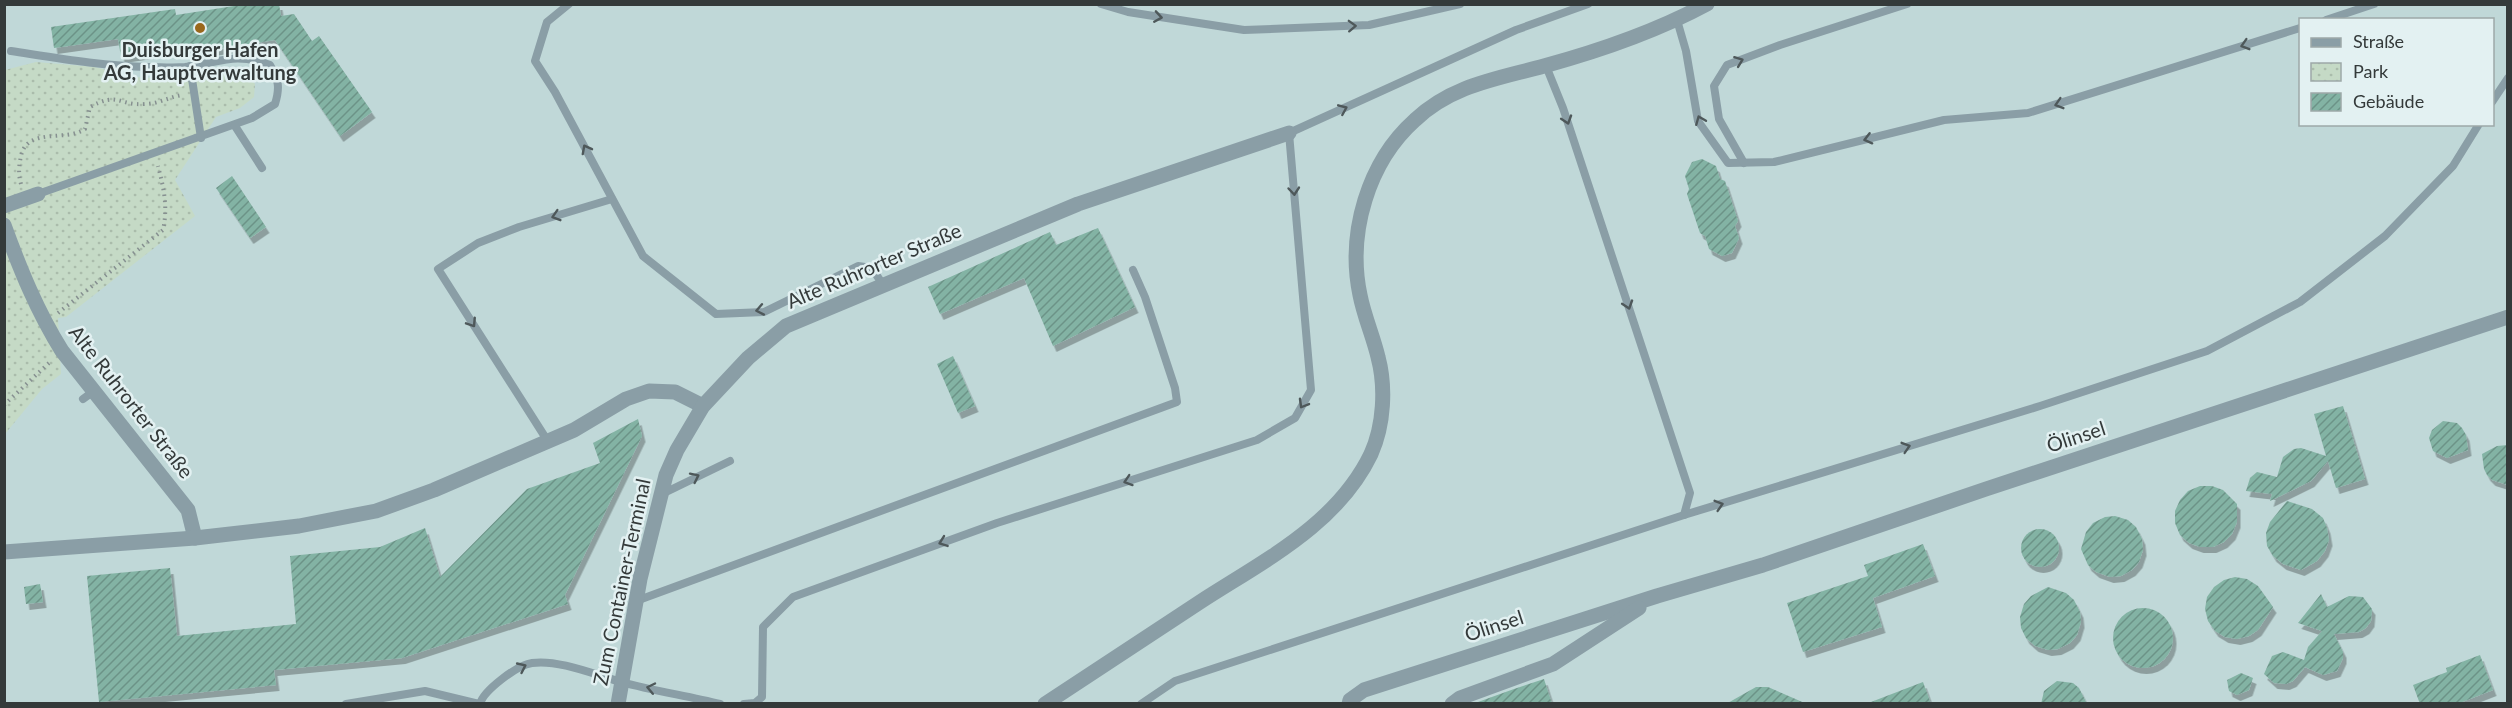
<svg xmlns="http://www.w3.org/2000/svg" width="2512" height="708" font-family="Lato,sans-serif">
  <style>
    .built { fill: #c0d8d8; fill-rule: evenodd }
    .park { fill: url(#park-dots) }
    .building { fill: url(#building-hatch); filter: url(#shadow) }
    .lines { fill: none; stroke-linecap: round; stroke-linejoin: round }
    .path { stroke: #869090; stroke-width: 4; stroke-dasharray: 1.5 4.5; stroke-linecap: butt }
    .lane { stroke: #8a9ea6; stroke-width: 8 }
    .street { stroke: #8a9ea6; stroke-width: 15 }
    .oneway { stroke: #4e585a }
    .poi-dot { fill: #9a681c; stroke: #e3f1f2; stroke-width: 2 }
    .labels { text-anchor: middle; stroke-width: 5; stroke-linejoin: round; paint-order: stroke }
    .poi-label { font-size: 20px; font-weight: bold; fill: #343a3a; stroke: #e3f1f2 }
    .street-label { font-size: 20px; fill: #343a3a; stroke: #e3f1f2 }
  </style>
  <defs>
    <pattern id="park-dots" width="8" height="8" patternUnits="userSpaceOnUse" patternTransform="scale(1.5)"><rect width="8" height="8" fill="#c5dac6"/><path d="M2 2h.1M6 6h.1" fill="none" stroke="#aabcab" stroke-width="1.8" stroke-linecap="round"/></pattern>
    <pattern id="building-hatch" width="6" height="6" patternUnits="userSpaceOnUse" patternTransform="scale(1.5)"><rect width="6" height="6" fill="#83b3a4"/><path d="M-1 1l2-2M0 6l6-6M5 7l2-2" fill="none" stroke="#6c9387"/></pattern>
    <filter id="shadow"><feDropShadow dx="3.5" dy="6" stdDeviation="0" flood-color="#0004"/></filter>
  </defs>
  <rect width="100%" height="100%" fill="#d5e4e4"/>
  <path class="built" d="M4 5H2507V703H5ZM2300 20H2492V124H2300Z"/>
  <polygon class="park" points="36,62 95,67 133,77 172,79 234,70 247,74 255,84 254,97 240,108 216,117 175,180 195,216 66,317 58,318 61,374 42,389 5,434 5,70"/>
  <g class="building">
    <polygon points="247,4 279,4 281,16 294,14 312,41 319,36 372,112 340,136 275,40 199,52 198,46 121,57 118,39 54,48 51,27 175,9 176,15"/>
    <polygon points="1702,159 1716,166 1720,179 1725,181 1738,221 1735,226 1739,238 1732,253 1722,256 1709,249 1705,236 1700,233 1687,194 1689,189 1685,176 1692,162"/>
    <polygon points="232,176 266,227 250,238 216,188"/>
    <polygon points="1098,228 1135,307 1053,346 1024,278 940,314 928,287 1050,232 1056,245"/>
    <polygon points="953,356 975,406 958,413 937,364"/>
    <polygon points="2343,406 2365,479 2336,488 2328,461 2311,481 2270,501 2272,494 2246,491 2250,478 2257,472 2277,477 2283,457 2294,449 2301,448 2326,456 2314,414"/>
    <polygon points="638,419 642,436 565,595 568,604 402,658 274,670 276,685 99,702 87,576 170,568 177,636 296,624 290,556 380,547 425,528 440,577 527,489 600,463 593,443"/>
    <polygon points="2443,421 2457,423 2462,428 2466,435 2468,450 2447,458 2433,451 2429,438 2432,430"/>
    <polygon points="2508,445 2508,485 2492,480 2487,475 2484,469 2482,454 2497,446"/>
    <polygon points="2200,486 2212,486 2223,490 2237,504 2237,522 2232,534 2224,542 2213,547 2200,547 2189,543 2180,535 2175,523 2175,511 2180,500 2188,491"/>
    <polygon points="2287,501 2312,509 2323,518 2327,528 2329,540 2325,551 2317,561 2301,570 2283,564 2273,556 2267,546 2266,533 2270,522"/>
    <polygon points="2115,516 2128,520 2136,527 2142,539 2143,550 2139,562 2132,570 2121,576 2110,577 2096,572 2088,565 2081,549 2086,532 2093,523 2105,517"/>
    <circle cx="2040" cy="548" r="19"/>
    <polygon points="1923,544 1935,576 1873,598 1882,627 1803,652 1787,603 1868,576 1864,565"/>
    <polygon points="2235,577 2247,579 2258,586 2273,607 2258,630 2249,636 2237,639 2225,637 2215,631 2208,621 2205,609 2207,597 2214,587 2224,580"/>
    <polygon points="40,584 43,602 26,604 24,587"/>
    <polygon points="2048,587 2066,593 2074,600 2080,612 2081,622 2077,635 2070,643 2058,649 2048,650 2035,646 2026,638 2021,628 2020,617 2024,604 2031,596"/>
    <polygon points="2321,594 2327,607 2349,596 2363,597 2372,609 2371,621 2366,628 2359,632 2334,634 2343,652 2343,658 2337,671 2323,675 2305,667 2293,681 2286,684 2274,683 2264,674 2272,656 2283,652 2304,660 2308,647 2322,631 2298,623"/>
    <circle cx="2143" cy="638" r="30"/>
    <polygon points="2480,655 2493,690 2457,704 2420,704 2413,685 2447,672 2446,668"/>
    <polygon points="2241,673 2253,678 2249,690 2237,695 2229,691 2227,680"/>
    <polygon points="1544,679 1552,704 1479,704 1478,702 1514,689"/>
    <polygon points="2057,681 2073,683 2079,688 2087,704 2041,704 2044,691"/>
    <polygon points="1923,682 1931,704 1871,704 1871,702"/>
    <polygon points="1756,687 1768,687 1807,704 1726,704"/>
  </g>
  <g class="lines">
    <g class="path">
      <path d="M21 184C18 174 19 165 21 156 27 127 66 142 85 129L90 107C119 91 118 106 145 104 158 104 169 97 182 95"/>
      <path d="M58 313 163 230C168 207 164 189 158 166"/>
      <polyline points="4,405 50,362"/>
    </g>
    <g class="lane">
      <polyline points="569,4 547,22 535,61 555,92 643,256 716,314 764,312 858,266 872,268 883,285"/>
      <polyline points="1101,4 1128,12 1244,30 1369,25 1460,4"/>
      <polyline points="1677,20 1686,51 1698,121 1728,163 1774,162 1944,120 2028,113 2300,28"/>
      <polyline points="2326,20 2374,4"/>
      <path d="M11 51C57 58 102 66 148 67 160 67 173 68 185 67 220 63 233 51 270 65 279 80 280 88 275 104L252 118 38 194"/>
      <polyline points="190,66 201,138"/>
      <polyline points="1546,66 1563,108 1690,493 1684,515 2040,406 2207,351 2300,302 2385,236 2453,166 2479,124"/>
      <polyline points="2492,102 2508,78"/>
      <polyline points="235,126 262,168"/>
      <polyline points="1744,163 1719,119 1714,86 1727,65 1780,45 1907,4"/>
      <polyline points="83,399 94,391"/>
      <polyline points="547,440 438,269 478,243 519,227 612,199"/>
      <polyline points="662,494 730,461"/>
      <polyline points="636,601 1177,402 1175,388 1145,297 1133,270"/>
      <polyline points="346,704 425,691 479,704"/>
      <path d="M480 704C483 691 517 665 532 663 558 659 596 675 621 682 654 691 688 696 720 704"/>
      <polyline points="744,704 755,703 762,697 763,627 793,597 997,523 1257,440 1295,418 1311,390 1289,133 1516,30 1588,4"/>
      <polyline points="1141,704 1175,681 1684,515"/>
    </g>
    <g class="street">
      <polyline points="4,206 38,194"/>
      <path d="M4 225C20 269 37 311 62 351L188 510 195 538"/>
      <polyline points="4,552 195,538 299,526 376,511 434,490 574,430 626,399 649,391 675,392 703,406"/>
      <polyline points="618,704 640,579 666,475 677,450 703,406 748,358 786,326 1078,204 1289,133"/>
      <path d="M1045 704C1097 670 1148 636 1200 602 1263 561 1337 525 1371 454 1384 425 1386 387 1378 357 1373 336 1364 316 1360 295 1347 233 1368 162 1415 120 1452 85 1497 79 1544 66 1599 51 1657 31 1707 4"/>
      <polyline points="1349,704 1350,700 1364,690 1657,596 1763,565 1986,489 2508,317"/>
      <polyline points="1452,704 1460,698 1553,664 1639,608"/>
    </g>
  </g>
  <defs><path id="oneway-chevron" d="M-2-3.5L2.5 0L-2 3.5" fill="none" stroke-width="1.6" stroke-linecap="round" stroke-linejoin="round" transform="scale(1.5)"/></defs>
  <g class="oneway">
    <use href="#oneway-chevron" transform="translate(1158 17) rotate(9)"/>
    <use href="#oneway-chevron" transform="translate(1352 26) rotate(-2)"/>
    <use href="#oneway-chevron" transform="translate(2245 45) rotate(163)"/>
    <use href="#oneway-chevron" transform="translate(1739 61) rotate(-21)"/>
    <use href="#oneway-chevron" transform="translate(2059 104) rotate(163)"/>
    <use href="#oneway-chevron" transform="translate(1343 109) rotate(-23)"/>
    <use href="#oneway-chevron" transform="translate(1567 120) rotate(72)"/>
    <use href="#oneway-chevron" transform="translate(1700 120) rotate(-112)"/>
    <use href="#oneway-chevron" transform="translate(1868 139) rotate(166)"/>
    <use href="#oneway-chevron" transform="translate(586 149) rotate(-118)"/>
    <use href="#oneway-chevron" transform="translate(1294 191) rotate(85)"/>
    <use href="#oneway-chevron" transform="translate(556 216) rotate(163)"/>
    <use href="#oneway-chevron" transform="translate(1628 305) rotate(72)"/>
    <use href="#oneway-chevron" transform="translate(760 310) rotate(169)"/>
    <use href="#oneway-chevron" transform="translate(472 323) rotate(57)"/>
    <use href="#oneway-chevron" transform="translate(1303 404) rotate(120)"/>
    <use href="#oneway-chevron" transform="translate(1906 447) rotate(-17)"/>
    <use href="#oneway-chevron" transform="translate(695 477) rotate(-26)"/>
    <use href="#oneway-chevron" transform="translate(1128 481) rotate(162)"/>
    <use href="#oneway-chevron" transform="translate(1719 505) rotate(-17)"/>
    <use href="#oneway-chevron" transform="translate(943 542) rotate(160)"/>
    <use href="#oneway-chevron" transform="translate(522 667) rotate(-25)"/>
    <use href="#oneway-chevron" transform="translate(651 688) rotate(-168)"/>
  </g>
  <circle class="poi-dot" cx="200" cy="28" r="6"/>
  <g class="labels">
    <g class="poi-label">
      <text x="200" y="57">Duisburger Hafen<tspan x="200" dy="23">AG, Hauptverwaltung</tspan></text>
    </g>
    <g class="street-label">
      <text transform="translate(874 266) rotate(-23)" y="7">Alte Ruhrorter Straße</text>
      <text transform="translate(131 402) rotate(52)" y="7">Alte Ruhrorter Straße</text>
      <text transform="translate(2076 437) rotate(-18)" y="7">Ölinsel</text>
      <text transform="translate(622 582) rotate(-78)" y="7">Zum Container-Terminal</text>
      <text transform="translate(1494 626) rotate(-18)" y="7">Ölinsel</text>
    </g>
  </g>
  <rect width="2512" height="708" fill="none" stroke="#343a3a" stroke-width="12"/>
  <rect x="2299" y="18" width="195" height="108" fill="#e3f1f2" stroke="#9da8a8" stroke-width="1.5"/>
  <rect x="2311" y="38" width="30" height="9" fill="#8a9ea6" stroke="#9da8a8" stroke-width="1.5"/>
  <text x="2353" y="48" font-size="18" fill="#343a3a">Straße</text>
  <rect x="2311" y="63" width="30" height="18" fill="url(#park-dots)" stroke="#9da8a8" stroke-width="1.5"/>
  <text x="2353" y="78" font-size="18" fill="#343a3a">Park</text>
  <rect x="2311" y="93" width="30" height="18" fill="url(#building-hatch)" stroke="#9da8a8" stroke-width="1.5"/>
  <text x="2353" y="108" font-size="18" fill="#343a3a">Gebäude</text>
</svg>
